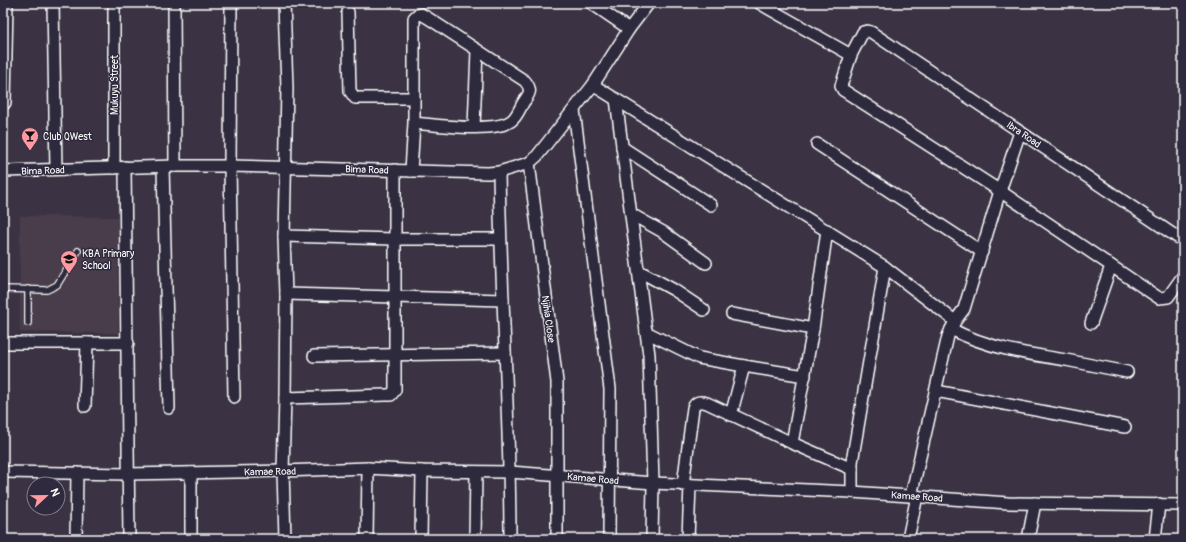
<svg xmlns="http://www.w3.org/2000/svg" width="1186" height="542" font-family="Pangolin,sans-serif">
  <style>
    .built { fill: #4a3e4b }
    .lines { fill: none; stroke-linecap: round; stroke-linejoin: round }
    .lane-casing { stroke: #fff; stroke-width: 8 }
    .street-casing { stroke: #fff; stroke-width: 14 }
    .secondary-casing { stroke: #fff; stroke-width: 18 }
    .lane { stroke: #2f2a3d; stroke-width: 5.5 }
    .street { stroke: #2f2a3d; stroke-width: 11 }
    .secondary { stroke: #2f2a3d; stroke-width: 15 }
    .labels { text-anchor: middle; stroke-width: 3; stroke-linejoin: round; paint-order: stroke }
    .street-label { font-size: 10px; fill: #fff; stroke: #2f2a3d }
    .poi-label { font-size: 10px; fill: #fff; stroke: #2f2a3d; text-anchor: start }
  </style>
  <rect width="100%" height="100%" fill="#3b3343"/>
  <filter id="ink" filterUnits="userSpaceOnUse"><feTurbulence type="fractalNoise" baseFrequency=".025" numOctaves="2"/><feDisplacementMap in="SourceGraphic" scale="8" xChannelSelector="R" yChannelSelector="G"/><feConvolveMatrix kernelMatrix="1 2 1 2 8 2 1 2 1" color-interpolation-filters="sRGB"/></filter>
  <g filter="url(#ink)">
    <polygon class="built" points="20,216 118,217 118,333 20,332"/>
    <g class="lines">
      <g class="lane-casing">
        <g id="lane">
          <polyline points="3,289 47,290 57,285 78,251"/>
          <polyline points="28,323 28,289"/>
        </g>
      </g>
      <g class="street-casing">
        <g id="street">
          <polyline points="53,3 56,169"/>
          <polyline points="174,3 175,166"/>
          <polyline points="231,3 230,166 234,397"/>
          <polyline points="284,3 287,88 284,236 286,294 285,398 283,471 285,539"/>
          <polyline points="591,3 629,29"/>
          <polyline points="759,3 851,55"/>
          <polyline points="348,12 350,91 355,98 414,98"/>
          <polyline points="593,85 885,267 955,321"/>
          <polyline points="616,99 649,355 653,483 652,539"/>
          <polyline points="574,110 610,389 609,539"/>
          <polyline points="474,127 477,50"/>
          <polyline points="817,144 982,252"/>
          <polyline points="622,147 711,205"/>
          <polyline points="529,163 557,382 557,539"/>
          <polyline points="125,167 129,539"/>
          <polyline points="163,167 169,408"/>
          <polyline points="114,168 114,3"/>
          <polyline points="3,171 175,166 230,166 488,173 499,172 529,163 537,156 593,85 629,29 649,3"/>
          <path d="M411 171 414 123V18L417 15 421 14 428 18 525 81C533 91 529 94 523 103 520 108 517 117 511 121 494 133 436 125 414 123"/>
          <path d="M499 172C501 294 510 416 510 539"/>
          <polyline points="631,214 663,232 706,263"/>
          <polyline points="284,236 394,239 500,239"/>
          <polyline points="1183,241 871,32 867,31 863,32 851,55 841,86 843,90 1000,191 1159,298 1168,297 1183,276"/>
          <polyline points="639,271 674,290 704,310"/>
          <polyline points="286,294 503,300"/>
          <polyline points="732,314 813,329"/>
          <polyline points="1091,323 1111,266"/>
          <path d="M951 329C987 348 1027 354 1066 360 1086 364 1106 368 1127 372"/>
          <polyline points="646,332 699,358 744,366 805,376"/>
          <polyline points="3,343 128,343"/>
          <polyline points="314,356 505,353"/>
          <polyline points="936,391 1125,427"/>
          <polyline points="285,398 386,395 391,395 395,390 395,170"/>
          <polyline points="85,406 87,343"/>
          <polyline points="731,415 744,366"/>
          <polyline points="792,443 813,329 827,230"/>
          <polyline points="3,472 128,474 283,471 368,468 422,471 510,472 653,483 852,492 1008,503 1183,505"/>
          <path d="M683 485 693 408C696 401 700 401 707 403L792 443 852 469"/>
          <polyline points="852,492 852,462 885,267"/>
          <polyline points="911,496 948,336 955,321 964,309 1000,191 1020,132"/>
          <polyline points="76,539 77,473"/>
          <polyline points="191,539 191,473"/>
          <polyline points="367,539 368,468"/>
          <polyline points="421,539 422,471"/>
          <polyline points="475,539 476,472"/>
          <polyline points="688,539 690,485"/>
          <polyline points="908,539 917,496"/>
          <polyline points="1028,539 1035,503"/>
          <polyline points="1155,539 1159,504"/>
        </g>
      </g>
      <g class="secondary-casing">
        <polyline id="secondary" points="3,102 5,3"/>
      </g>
      <use href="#lane" class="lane"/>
      <use href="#street" class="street"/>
      <use href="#secondary" class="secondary"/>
    </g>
  </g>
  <defs>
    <g id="bar-pin" transform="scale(0.9)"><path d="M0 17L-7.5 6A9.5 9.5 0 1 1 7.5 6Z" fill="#ff9aa2" stroke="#2f2a3d"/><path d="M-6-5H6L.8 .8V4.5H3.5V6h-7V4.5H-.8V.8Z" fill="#111"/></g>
    <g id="school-pin" transform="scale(0.9)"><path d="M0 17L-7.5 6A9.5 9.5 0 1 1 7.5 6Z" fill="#ff9aa2" stroke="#2f2a3d"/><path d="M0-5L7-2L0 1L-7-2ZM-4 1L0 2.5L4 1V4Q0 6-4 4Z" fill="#111"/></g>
  </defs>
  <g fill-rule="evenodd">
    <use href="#bar-pin" x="30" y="136"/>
    <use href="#school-pin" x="69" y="259"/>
  </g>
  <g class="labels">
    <g class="street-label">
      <text transform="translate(114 85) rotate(-90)" y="4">Mukuyu Street</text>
      <text transform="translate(1024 134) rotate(34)" y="4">Ibra Road</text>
      <text transform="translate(367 169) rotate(2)" y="4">Bima Road</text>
      <text transform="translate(43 170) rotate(-2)" y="4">Bima Road</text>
      <text transform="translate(549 319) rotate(82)" y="4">Njihia Close</text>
      <text transform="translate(270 471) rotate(-1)" y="4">Kamae Road</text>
      <text transform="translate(593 478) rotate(5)" y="4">Kamae Road</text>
      <text transform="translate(917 496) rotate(4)" y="4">Kamae Road</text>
    </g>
    <g class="poi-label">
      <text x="43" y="140">Club QWest</text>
      <text x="82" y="257">KBA Primary<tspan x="82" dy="12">School</tspan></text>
    </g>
  </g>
  <rect width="1186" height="542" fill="none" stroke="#2f2a3d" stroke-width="16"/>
  <rect x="8" y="8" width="1170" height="526" fill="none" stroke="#fff" stroke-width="1.5" filter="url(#ink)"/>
  <g transform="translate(46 496) rotate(68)"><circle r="19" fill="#2f2a3d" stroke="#827f8b"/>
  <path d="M0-3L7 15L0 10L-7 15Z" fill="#ff9aa2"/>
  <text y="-6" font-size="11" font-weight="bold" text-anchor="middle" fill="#ffffff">N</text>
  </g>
</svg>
